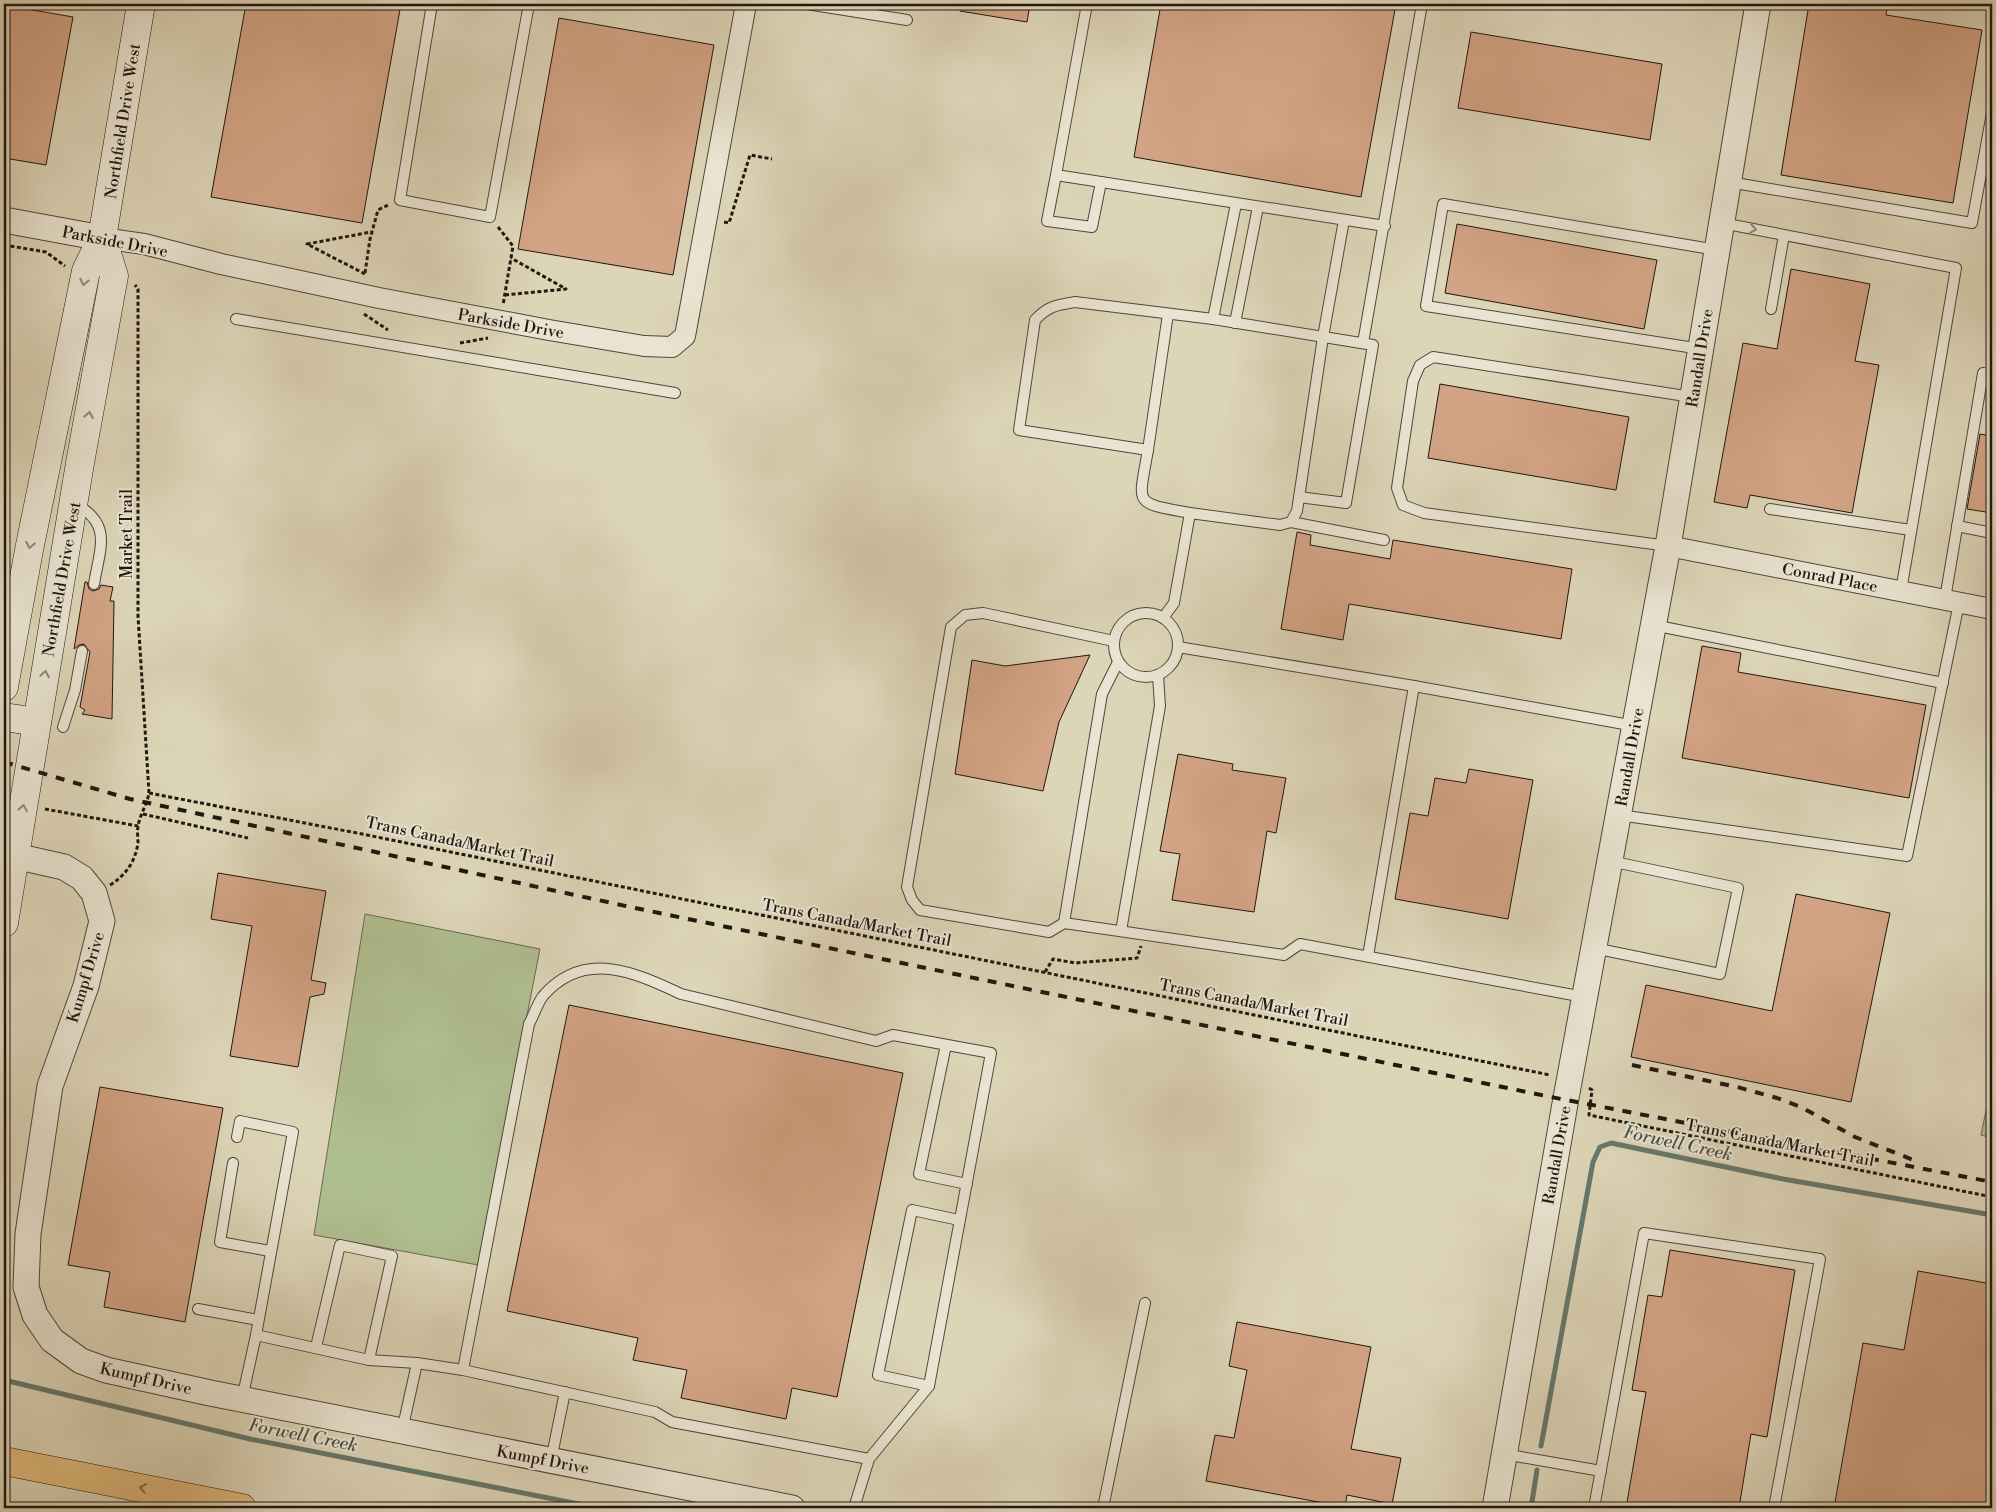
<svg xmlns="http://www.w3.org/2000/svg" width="1996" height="1512" font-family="'Libre Bodoni',serif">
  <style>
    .green { fill: #afbe90; stroke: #686a50 }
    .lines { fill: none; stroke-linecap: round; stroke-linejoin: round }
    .stream { stroke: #65786d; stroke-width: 5 }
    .building { fill: #d2a384; stroke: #211710 }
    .service-casing { stroke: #50463a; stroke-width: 12 }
    .minor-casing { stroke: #50463a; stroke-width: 22 }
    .tertiary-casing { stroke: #50463a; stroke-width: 27 }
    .secondary-casing { stroke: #211710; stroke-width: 29 }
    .motorway-casing { stroke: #211710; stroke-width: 29 }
    .path { stroke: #211710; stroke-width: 3; stroke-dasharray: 4 2.5; stroke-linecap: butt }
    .service { stroke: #e9e4d1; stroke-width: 10 }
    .minor { stroke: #e9e4d1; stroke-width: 20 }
    .tertiary { stroke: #e9e4d1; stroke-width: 25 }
    .secondary { stroke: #e9e4d1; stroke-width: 28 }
    .motorway { stroke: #deba7c; stroke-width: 28 }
    .rail { stroke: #211710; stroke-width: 4; stroke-dasharray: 9 9; stroke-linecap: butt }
    .oneway { stroke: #8f887a }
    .oneway2 { stroke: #806846 }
    .labels { text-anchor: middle; stroke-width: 4; stroke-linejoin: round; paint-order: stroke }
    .street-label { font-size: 16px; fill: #211710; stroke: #e9e4d1 }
    .water-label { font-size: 18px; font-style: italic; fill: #495046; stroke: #e9e4d1 }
  </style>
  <rect width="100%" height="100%" fill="#ddd5b8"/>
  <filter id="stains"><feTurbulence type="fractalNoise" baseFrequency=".004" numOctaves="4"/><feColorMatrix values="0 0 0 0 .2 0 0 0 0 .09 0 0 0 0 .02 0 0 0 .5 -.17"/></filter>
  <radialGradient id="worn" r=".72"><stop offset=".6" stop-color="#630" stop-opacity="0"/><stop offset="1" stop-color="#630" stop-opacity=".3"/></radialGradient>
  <g class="green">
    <polygon points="365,914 540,949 478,1265 314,1235"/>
    <polygon points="1992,1081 1992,1138 1981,1135"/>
  </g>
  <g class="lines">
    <g class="stream">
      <polyline points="4,1380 250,1439 599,1508"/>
      <polyline points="1541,1446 1593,1162 1600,1147 1611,1143 1783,1179 1992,1215"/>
      <polyline points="1531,1508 1537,1470"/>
    </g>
  </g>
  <g class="building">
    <polygon points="246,4 401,4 362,223 211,197"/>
    <polygon points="960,4 1030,4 1027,22 960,11"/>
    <polygon points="1161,4 1396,4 1361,197 1134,157"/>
    <polygon points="1809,4 1888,4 1886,15 1982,30 1953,203 1781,175"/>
    <polygon points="4,5 73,17 46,165 4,158"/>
    <polygon points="559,18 714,45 673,275 518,249"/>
    <polygon points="1471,32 1662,64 1650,140 1458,108"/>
    <polygon points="1457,224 1657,260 1644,329 1445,293"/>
    <polygon points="1791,269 1870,284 1855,361 1879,365 1852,513 1750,495 1747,508 1714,502 1743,343 1777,349"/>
    <polygon points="1440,384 1629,417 1616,490 1428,458"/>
    <polygon points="1980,434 1992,436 1992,513 1967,509"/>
    <polygon points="1297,532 1311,535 1310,545 1390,559 1393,540 1572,569 1561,639 1349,604 1343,640 1281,629"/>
    <polygon points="85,582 87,582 89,589 93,591 99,589 101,585 113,587 110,601 114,601 112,719 82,714 85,710 80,707 90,652 84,644 79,645 74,649"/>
    <polygon points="1702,646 1741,653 1738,672 1926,705 1909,798 1682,758"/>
    <polygon points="1090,655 1059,722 1043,791 955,774 972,660 1005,666"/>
    <polygon points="1178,754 1233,764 1232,770 1286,778 1276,833 1267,831 1254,912 1172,900 1180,854 1160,851"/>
    <polygon points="1469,769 1533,780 1508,919 1395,899 1410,813 1428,816 1435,778 1466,783"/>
    <polygon points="218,873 326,891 311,980 326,983 324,994 310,997 298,1067 230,1056 252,926 211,919"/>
    <polygon points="1796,894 1890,913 1851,1102 1631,1057 1646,985 1772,1011"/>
    <polygon points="569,1005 903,1073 837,1397 792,1388 786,1419 681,1398 687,1370 633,1360 638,1338 507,1311"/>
    <polygon points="100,1087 223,1108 185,1322 104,1307 110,1272 68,1265"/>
    <polygon points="1670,1250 1795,1270 1767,1437 1751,1434 1739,1508 1626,1508 1646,1392 1632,1390 1648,1295 1662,1297"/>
    <polygon points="1918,1271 1992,1284 1992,1508 1834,1508 1863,1343 1904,1350"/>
    <polygon points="1237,1322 1371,1347 1351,1449 1401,1458 1392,1504 1347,1495 1345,1507 1206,1481 1215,1435 1234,1438 1247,1370 1229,1366"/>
  </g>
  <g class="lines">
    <g class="service-casing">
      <g id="service">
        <polyline points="432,4 400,200 490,217 529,4"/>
        <polyline points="807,4 907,20"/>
        <polyline points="1087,4 1056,175 1385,226"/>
        <polyline points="1056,175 1047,221 1092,227 1101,182"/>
        <polyline points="1729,182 1972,223 1992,113"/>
        <polyline points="1722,223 1956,268 1901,591"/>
        <polyline points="1771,309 1784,235"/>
        <path d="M1168 314 1148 450 1019 430 1035 320C1048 306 1057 305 1075 302L1213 319 1373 345 1346 503 1299 497"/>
        <polyline points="236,319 675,393"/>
        <polyline points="1213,319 1236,204"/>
        <polyline points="1235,323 1258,207"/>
        <polyline points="1363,343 1422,4"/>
        <polyline points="1701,349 1426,306 1443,204 1717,250"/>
        <path d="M1148 450C1138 507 1133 502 1190 513"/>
        <path d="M74 503C113 524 100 547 94 584"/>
        <polyline points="1770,509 1911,530"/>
        <polyline points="1291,522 1384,540"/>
        <polyline points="1957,526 1992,533"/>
        <polyline points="1668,546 1424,513 1403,505 1397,488 1413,381 1420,365 1433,357 1692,397"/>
        <polyline points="1945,599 1983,373 1992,375"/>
        <circle cx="1146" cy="645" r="32"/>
        <polyline points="1163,618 1174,603 1190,513 1280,525 1291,522 1297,511 1323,337 1344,220"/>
        <polyline points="1653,625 1943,683"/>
        <polyline points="1114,641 983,613 965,615 951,627 907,887 912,900 920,910 1049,932 1064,923 1284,955 1300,944 1584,997"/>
        <polyline points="1178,647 1414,686 1635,726"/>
        <polyline points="63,727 75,690 82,651"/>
        <polyline points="1619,815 1907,856 1959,603"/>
        <polyline points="1064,923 1102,694 1118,662"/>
        <polyline points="1121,931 1160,706 1158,675"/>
        <polyline points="1594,948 1720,974 1738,888 1610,861"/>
        <polyline points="1368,956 1414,686"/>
        <polyline points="946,1045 919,1174 967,1184"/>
        <polyline points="237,1137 240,1121 293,1132 256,1335"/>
        <polyline points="233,1163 220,1242 270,1251"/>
        <polyline points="198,1309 258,1320"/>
        <polyline points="316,1347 340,1245 392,1256 369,1360"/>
        <polyline points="929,1386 878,1375 912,1210 959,1220"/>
        <polyline points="242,1399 256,1335 369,1360 417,1363"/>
        <polyline points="402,1431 417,1363 463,1370"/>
        <polyline points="1504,1454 1601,1471"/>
        <polyline points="551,1460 565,1392"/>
        <path d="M854 1508 869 1459 929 1386 991 1053 893 1035 876 1041 681 994C634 972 584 949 543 996 537 1004 534 1015 529 1024L463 1370 655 1412 672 1422 869 1459"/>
        <polyline points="1103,1508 1145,1303"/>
        <polyline points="1594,1508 1644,1233 1820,1259 1774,1508"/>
      </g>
    </g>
    <g class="minor-casing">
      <g id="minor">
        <polyline points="102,238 144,244 221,264 379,298 549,330 644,346 672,347 685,336 746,4"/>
        <polyline points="1668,546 1992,609"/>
      </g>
    </g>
    <g class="tertiary-casing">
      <g id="tertiary">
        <polyline points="4,220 102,238"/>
        <polyline points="15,856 64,867 82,878 94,893 102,921 86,986 50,1086 28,1234 26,1287 35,1315 52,1340 81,1361 106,1370 210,1393 792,1508"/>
        <polyline points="1495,1508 1566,1098 1668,546 1758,4"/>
      </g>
    </g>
    <g class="secondary-casing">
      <g id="secondary">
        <polyline points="4,687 29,550 86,271 102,238 141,4"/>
        <polyline points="4,717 37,722"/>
        <polyline points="4,923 80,463 114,276 102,238"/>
      </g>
    </g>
    <g class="motorway-casing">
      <polyline id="motorway" points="4,1461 242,1508"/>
    </g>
    <g class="path">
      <polyline points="724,222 729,223 750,155 772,159"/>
      <polyline points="498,227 513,246 503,305"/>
      <polyline points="4,245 46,252 65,266"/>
      <polyline points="365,273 370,239 378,210 388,205"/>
      <polyline points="365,274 307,244 371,232"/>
      <polyline points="505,295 566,289 511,258"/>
      <polyline points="364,314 388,330"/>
      <polyline points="460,343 488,338"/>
      <polyline points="149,793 362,834 1550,1075"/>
      <polyline points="45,809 138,826"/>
      <polyline points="143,814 248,838"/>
      <path d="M110 885C126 875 135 862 138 843 138 838 137 832 138 827 139 816 147 805 149 793L138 616V289L135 285"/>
      <polyline points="1045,972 1053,959 1075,963 1137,958 1141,946"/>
      <polyline points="1589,1088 1592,1090 1589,1115 1992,1197"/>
    </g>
    <use href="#service" class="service"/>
    <use href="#minor" class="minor"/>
    <use href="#tertiary" class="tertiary"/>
    <use href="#secondary" class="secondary"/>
    <use href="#motorway" class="motorway"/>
    <g class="rail">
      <polyline points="4,762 130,799 635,908 1551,1097 1992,1182"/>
      <polyline points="1632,1065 1737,1087 1777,1098 1801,1107 1855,1137 1916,1161"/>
    </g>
  </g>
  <defs><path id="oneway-chevron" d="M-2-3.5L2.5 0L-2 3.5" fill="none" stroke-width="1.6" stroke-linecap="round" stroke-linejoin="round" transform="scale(1.25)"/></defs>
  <g class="oneway">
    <use href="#oneway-chevron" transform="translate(1753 229) rotate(11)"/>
    <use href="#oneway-chevron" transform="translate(84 282) rotate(102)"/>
    <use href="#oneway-chevron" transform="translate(89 415) rotate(-80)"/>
    <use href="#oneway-chevron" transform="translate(30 545) rotate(101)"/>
    <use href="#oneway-chevron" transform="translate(45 674) rotate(-80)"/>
    <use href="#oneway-chevron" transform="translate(23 808) rotate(-81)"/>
  </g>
  <use class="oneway2" href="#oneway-chevron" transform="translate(143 1488) rotate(-169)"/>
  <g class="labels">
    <g class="street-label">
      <text transform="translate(122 121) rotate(-81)" y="6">Northfield Drive West</text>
      <text transform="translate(115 241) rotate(11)" y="6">Parkside Drive</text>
      <text transform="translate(511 323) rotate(10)" y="6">Parkside Drive</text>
      <text transform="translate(1699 358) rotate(-81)" y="6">Randall Drive</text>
      <text transform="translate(126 534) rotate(-90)" y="6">Market Trail</text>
      <text transform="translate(1830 577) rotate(11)" y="6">Conrad Place</text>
      <text transform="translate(61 579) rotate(-80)" y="6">Northfield Drive West</text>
      <text transform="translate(1629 757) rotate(-80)" y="6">Randall Drive</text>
      <text transform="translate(460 841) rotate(12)" y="6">Trans Canada/Market Trail</text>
      <text transform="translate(857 922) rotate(11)" y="6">Trans Canada/Market Trail</text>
      <text transform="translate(85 977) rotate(-73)" y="6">Kumpf Drive</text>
      <text transform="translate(1254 1002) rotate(11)" y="6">Trans Canada/Market Trail</text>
      <text transform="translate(1780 1142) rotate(11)" y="6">Trans Canada/Market Trail</text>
      <text transform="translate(1556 1155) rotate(-80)" y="6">Randall Drive</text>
      <text transform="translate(146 1378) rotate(13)" y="6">Kumpf Drive</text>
      <text transform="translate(543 1459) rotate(11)" y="6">Kumpf Drive</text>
    </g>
    <g class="water-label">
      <text transform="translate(1678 1143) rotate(12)" y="6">Forwell Creek</text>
      <text transform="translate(303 1435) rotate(11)" y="6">Forwell Creek</text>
    </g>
  </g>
  <rect width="1996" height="1512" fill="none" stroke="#ddd5b8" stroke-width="20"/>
  <rect x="5" y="5" width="1986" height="1502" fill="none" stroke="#211710" stroke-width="2.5"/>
  <rect x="10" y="10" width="1976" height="1492" fill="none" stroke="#211710"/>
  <rect width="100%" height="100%" filter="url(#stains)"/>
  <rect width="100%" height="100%" fill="url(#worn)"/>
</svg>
